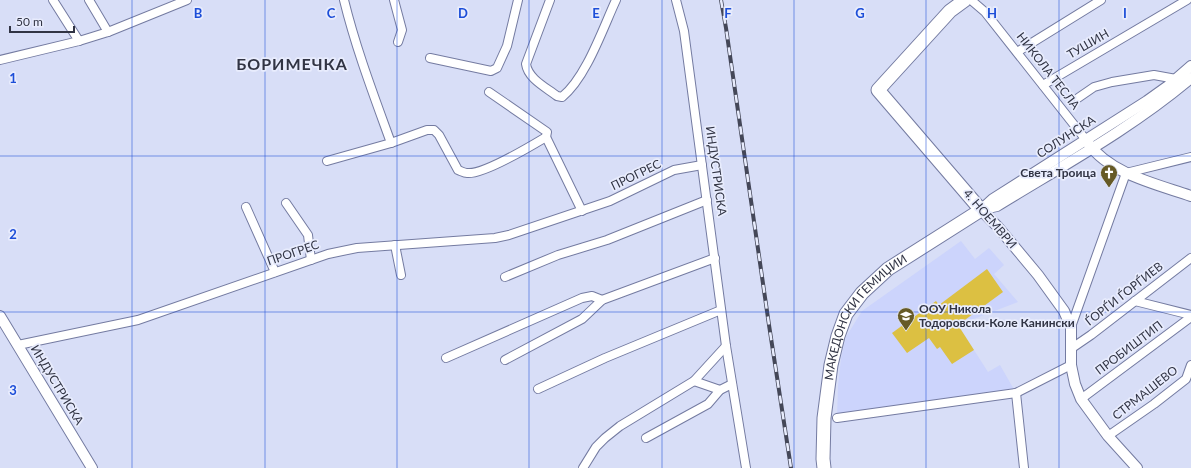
<svg xmlns="http://www.w3.org/2000/svg" width="1191" height="468" font-family="Lato,sans-serif">
  <style>
    .built { fill: #ccd4fc }
    .green { fill: #dcc042 }
    .lines { fill: none; stroke-linecap: round; stroke-linejoin: round }
    .minor-casing { stroke: #747ba1; stroke-width: 10 }
    .tertiary-casing { stroke: #747ba1; stroke-width: 12 }
    .primary-casing { stroke: #747ba1; stroke-width: 15 }
    .minor { stroke: #fff; stroke-width: 8 }
    .tertiary { stroke: #fff; stroke-width: 10 }
    .primary { stroke: #fff; stroke-width: 13 }
    .rail-casing { stroke: #444758; stroke-width: 4 }
    .rail { stroke: #e8ecfd; stroke-width: 2.5; stroke-dasharray: 8; stroke-linecap: butt }
    .grid { fill: none; stroke: #1d4ed8; stroke-width: 1; stroke-opacity: 0.55 }
    .labels { text-anchor: middle; stroke-width: 3.5; stroke-linejoin: round; paint-order: stroke }
    .street-label { font-size: 12px; fill: #313444; stroke: #e8ecfd }
    .poi-label { font-size: 12px; font-weight: bold; fill: #313444; stroke: #e8ecfd; text-anchor: end }
    .district-label { font-size: 16px; font-weight: bold; letter-spacing: 1px; fill: #313444; stroke: #e8ecfd }
    .grid-label { font-size: 13px; text-anchor: middle; font-weight: bold; fill: #1d4ed8; stroke: #e8ecfd; stroke-width: 3.5; stroke-linejoin: round; paint-order: stroke }
  </style>
  <rect width="100%" height="100%" fill="#d8def7"/>
  <polygon class="built" points="961,241 975,259 989,248 1004,265 994,274 1018,302 958,325 988,372 1000,365 1016,393 837,418 838,386 841,358 846,337 862,311"/>
  <polygon class="green" points="987,269 1003,292 958,325 974,350 952,364 940,347 937,349 929,338 907,353 892,333 936,301 939,305"/>
  <g class="lines">
    <g class="minor-casing">
      <g id="minor">
        <polyline points="53,0 79,41"/>
        <polyline points="89,0 108,32"/>
        <path d="M344 0C356 49 374 96 391 143L427 130H434L439 135 458 170C461 171 464 173 467 173 483 175 531 146 546 137L582 211"/>
        <polyline points="394,0 402,30 398,42"/>
        <path d="M550 0 526 64C528 79 547 88 557 96L562 97C586 78 603 28 616 0"/>
        <polyline points="676,0 684,31 726,346 746,468"/>
        <polyline points="971,0 985,12 1086,140"/>
        <polyline points="1017,52 1101,0"/>
        <polyline points="430,58 491,71 497,68 507,46 518,0"/>
        <polyline points="0,60 79,41 108,32 187,0"/>
        <polyline points="1043,85 1187,0"/>
        <polyline points="489,92 547,132 546,137"/>
        <polyline points="1078,98 1094,87 1112,82 1154,75 1176,79"/>
        <polyline points="327,161 391,143"/>
        <polyline points="286,203 308,235 311,260"/>
        <polyline points="246,207 275,272"/>
        <polyline points="395,245 401,275"/>
        <polyline points="505,277 558,255 607,240 707,200"/>
        <polyline points="1135,301 1191,315"/>
        <polyline points="1071,327 1126,173 1191,157"/>
        <polyline points="18,345 138,320 328,254 357,248 495,238 509,235 610,201 674,170 702,165"/>
        <polyline points="1072,348 1091,335 1191,258"/>
        <polyline points="446,358 582,298 592,296 602,300"/>
        <polyline points="505,360 582,319 602,300 715,258"/>
        <polyline points="694,381 720,390"/>
        <polyline points="538,389 605,358 721,310"/>
        <polyline points="1016,393 1024,468"/>
        <polyline points="1081,399 1191,317"/>
        <polyline points="837,418 1016,393 1071,365"/>
        <polyline points="1108,436 1154,404 1186,379 1191,365"/>
        <polyline points="646,438 708,404 720,390 732,384"/>
        <polyline points="583,468 596,447 605,438 620,426 694,381 726,346"/>
      </g>
    </g>
    <g class="tertiary-casing">
      <g id="tertiary">
        <path d="M1088 143C1110 174 1156 184 1191 196"/>
        <path d="M983 209 997 206C1062 166 1132 128 1191 78"/>
        <polyline points="981,210 998,227 1038,275 1064,311 1071,327 1071,365 1075,384 1081,399 1108,436 1137,468"/>
        <polyline points="981,210 993,199 1147,101 1168,86 1191,66"/>
        <polyline points="0,316 92,468"/>
      </g>
    </g>
    <g class="primary-casing">
      <g id="primary">
        <path id="s1" d="M824 468 823 459 824 418 831 365 838 336 846 314 862 293 888 269 981 210 878 90 950 11 965 0"/>
      </g>
    </g>
    <use href="#minor" class="minor"/>
    <use href="#tertiary" class="tertiary"/>
    <use href="#primary" class="primary"/>
    <g class="rail-casing">
      <polyline id="rail" points="721,0 726,28 769,325 791,468"/>
    </g>
    <use href="#rail" class="rail"/>
  </g>
  <path class="grid" d="M132 0V468M265 0V468M397 0V468M529 0V468M662 0V468M794 0V468M926 0V468M1059 0V468M0 156H1191M0 312H1191"/>
  <defs>
    <g id="church-pin" transform="scale(0.9)"><path d="M0 17L-7.5 6A9.5 9.5 0 1 1 7.5 6Z" fill="#665a26" stroke="#e8ecfd"/><path d="M-1.2-6h2.4v3.5h3.3v2.4h-3.3V6h-2.4V-.1h-3.3v-2.4h3.3Z" fill="#fff"/></g>
    <g id="school-pin" transform="scale(0.9)"><path d="M0 17L-7.5 6A9.5 9.5 0 1 1 7.5 6Z" fill="#665a26" stroke="#e8ecfd"/><path d="M0-5L7-2L0 1L-7-2ZM-4 1L0 2.5L4 1V4Q0 6-4 4Z" fill="#fff"/></g>
  </defs>
  <g fill-rule="evenodd">
    <use href="#church-pin" x="1109" y="173"/>
    <use href="#school-pin" x="906" y="316"/>
  </g>
  <g class="labels">
    <g class="street-label">
      <text transform="translate(1088 44) rotate(-30)" y="4">ТУШИН</text>
      <text transform="translate(1048 71) rotate(52)" y="4">НИКОЛА ТЕСЛА</text>
      <text transform="translate(1066 137) rotate(-33)" y="4">СОЛУНСКА</text>
      <text transform="translate(716 171) rotate(82)" y="4">ИНДУСТРИСКА</text>
      <text transform="translate(636 175) rotate(-26)" y="4">ПРОГРЕС</text>
      <text transform="translate(990 219) rotate(49)" y="4">4. НОЕМВРИ</text>
      <text transform="translate(293 253) rotate(-19)" y="4">ПРОГРЕС</text>
      <text transform="translate(1124 294) rotate(-38)" y="4">ЃОРЃИ ЃОРЃИЕВ</text>
      <text dy="4" stroke="none"><textPath href="#s1" startOffset="164">МАКЕДОНСКИ ГЕМИЏИИ</textPath></text>
      <text transform="translate(1129 348) rotate(-37)" y="4">ПРОБИШТИП</text>
      <text transform="translate(57 385) rotate(59)" y="4">ИНДУСТРИСКА</text>
      <text transform="translate(1145 393) rotate(-38)" y="4">СТРМАШЕВО</text>
    </g>
    <g class="poi-label">
      <text x="1096" y="177">Света Троица</text>
      <text x="919" y="313" text-anchor="start">ООУ Никола<tspan x="919" dy="14">Тодоровски-Коле Канински</tspan></text>
    </g>
    <g class="district-label">
      <text x="292" y="70">БОРИМЕЧКА</text>
    </g>
  </g>
  <g class="grid-label">
    <text x="198" y="18">B</text>
    <text x="331" y="18">C</text>
    <text x="463" y="18">D</text>
    <text x="596" y="18">E</text>
    <text x="728" y="18">F</text>
    <text x="860" y="18">G</text>
    <text x="992" y="18">H</text>
    <text x="1125" y="18">I</text>
    <text x="13" y="83">1</text>
    <text x="13" y="239">2</text>
    <text x="13" y="395">3</text>
  </g>
  <path d="M10 26v6h64v-6" fill="none" stroke="#313444" stroke-width="2"/>
  <text x="16" y="26" font-size="12" fill="#313444" stroke="#e8ecfd" stroke-width="3" paint-order="stroke">50 m</text>
</svg>
